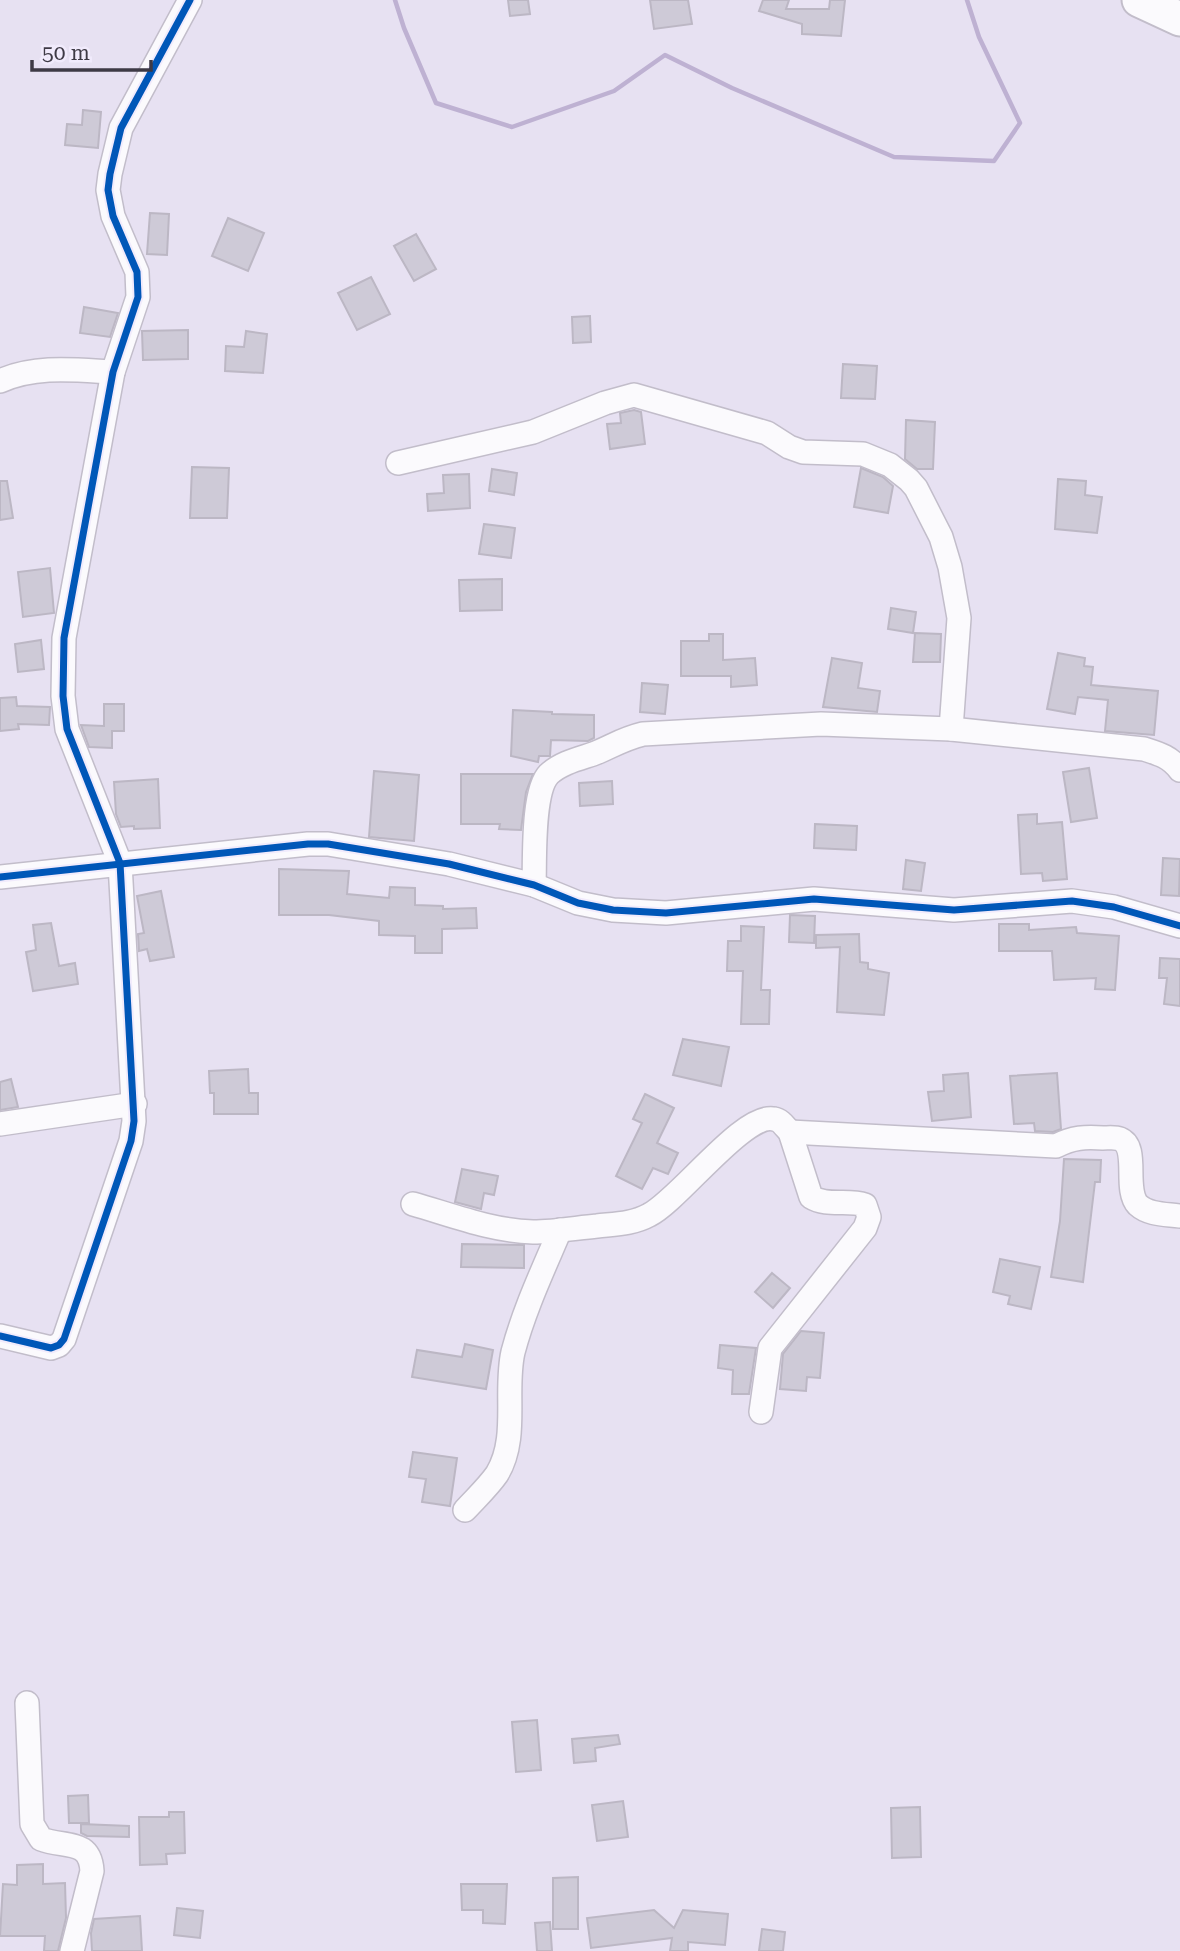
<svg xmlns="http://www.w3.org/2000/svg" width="1180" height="1951" font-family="'Roboto Serif',serif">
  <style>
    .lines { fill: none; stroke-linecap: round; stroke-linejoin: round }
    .stream { stroke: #beb1d2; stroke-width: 4.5 }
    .building { fill: #cecad7; stroke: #bcb7c4; stroke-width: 2 }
    .minor-casing { stroke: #c2bdca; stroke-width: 26 }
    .highway-casing { stroke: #c2bdca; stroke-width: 37 }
    .minor { stroke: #fbfafd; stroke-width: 23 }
    .highway { stroke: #fbfafd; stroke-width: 33 }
    .cycleway-casing { stroke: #f1ebfc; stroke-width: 11 }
    .cycleway { stroke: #0057b8; stroke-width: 7 }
  </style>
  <rect width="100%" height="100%" fill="#e7e1f2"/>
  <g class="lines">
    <polyline class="stream" points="395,0 404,28 436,103 512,127 614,91 665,55 732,88 894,157 994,161 1020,123 979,37 967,0"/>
  </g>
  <g class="building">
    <polygon points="508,0 528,0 530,14 510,16"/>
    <polygon points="650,0 688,0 692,24 654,29"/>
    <polygon points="763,0 789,0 786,9 829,9 830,0 845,0 841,36 802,34 802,24 759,11"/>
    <polygon points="83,110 101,112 98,148 65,145 67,124 82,125"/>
    <polygon points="150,213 169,214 167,255 147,254"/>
    <polygon points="228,218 264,233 248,271 212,256"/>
    <polygon points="416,234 436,269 414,281 394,246"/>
    <polygon points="371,277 390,314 357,330 338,293"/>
    <polygon points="84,307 118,313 110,337 80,333"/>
    <polygon points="590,316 591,342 573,343 572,317"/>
    <polygon points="188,330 188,359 143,360 142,331"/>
    <polygon points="246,331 267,334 263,373 225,371 226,346 244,347"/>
    <polygon points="843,364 877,366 875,399 841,398"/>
    <polygon points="634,410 641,412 645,444 610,449 607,424 621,423 620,413"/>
    <polygon points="906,420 935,422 933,469 917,469 905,459"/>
    <polygon points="192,467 229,468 227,518 190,518"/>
    <polygon points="861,468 883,477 893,486 888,513 854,507"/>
    <polygon points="492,469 517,473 514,495 489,491"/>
    <polygon points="469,474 470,508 428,511 427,494 444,493 443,475"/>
    <polygon points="1058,479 1086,481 1085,495 1102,497 1097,533 1055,529"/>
    <polygon points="0,481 7,481 13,518 0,520"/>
    <polygon points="484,524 515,528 511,558 479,554"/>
    <polygon points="50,568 54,613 23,617 18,572"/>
    <polygon points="502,579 502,610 460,611 459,580"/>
    <polygon points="891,608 916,612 913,633 888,629"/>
    <polygon points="915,633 941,634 940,662 913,662"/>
    <polygon points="709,634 723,634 723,660 755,658 757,685 731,687 731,676 681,676 681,641 709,641"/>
    <polygon points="41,640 44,669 18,672 15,644"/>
    <polygon points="1058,653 1085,658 1084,666 1093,667 1091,685 1158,691 1154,735 1105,731 1108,700 1078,697 1075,714 1047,709"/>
    <polygon points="832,658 862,663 858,688 880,691 877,712 823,707"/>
    <polygon points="642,683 668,685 665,714 640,712"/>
    <polygon points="16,697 17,706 50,707 49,725 18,724 19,729 0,731 0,698"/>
    <polygon points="104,704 124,704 124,731 112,731 112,748 89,747 81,725 104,726"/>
    <polygon points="513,710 552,712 552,714 594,715 594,738 588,741 551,740 550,756 539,756 538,762 511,756"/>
    <polygon points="1089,768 1097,818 1071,822 1063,772"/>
    <polygon points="374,771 419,775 414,841 369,837"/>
    <polygon points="461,774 533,774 526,792 521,830 499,829 500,824 461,824"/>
    <polygon points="158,779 160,828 134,829 134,826 121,827 116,814 114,782"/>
    <polygon points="612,781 613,804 580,806 579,783"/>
    <polygon points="1037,814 1037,824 1062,822 1067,879 1043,881 1042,873 1021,874 1018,815"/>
    <polygon points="815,824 857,826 856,850 814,848"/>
    <polygon points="1163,858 1180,859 1179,896 1161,895"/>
    <polygon points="906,860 925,863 921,891 903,889"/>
    <polygon points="279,869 349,871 347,894 389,898 390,887 415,888 415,905 443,906 443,909 476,908 477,928 442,929 442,953 415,953 415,936 379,935 379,921 329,915 279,915"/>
    <polygon points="161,891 174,957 150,961 147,949 139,951 138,934 144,933 137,896"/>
    <polygon points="790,915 815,916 814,943 789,942"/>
    <polygon points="51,923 59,966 75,963 78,984 33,991 26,952 36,950 33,925"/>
    <polygon points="999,924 1029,924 1029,930 1076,927 1077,933 1119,936 1115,990 1095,989 1096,978 1054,980 1052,951 999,951"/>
    <polygon points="741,926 764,927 761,990 770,990 769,1024 741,1024 743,971 727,971 728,941 741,941"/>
    <polygon points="859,934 860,962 868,963 868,969 889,973 884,1015 837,1012 840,947 816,948 816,935"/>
    <polygon points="1160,958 1180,959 1180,1006 1164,1004 1167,978 1159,978"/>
    <polygon points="683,1039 729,1047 721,1086 673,1075"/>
    <polygon points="248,1069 249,1093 258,1093 258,1114 214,1114 214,1093 210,1093 209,1071"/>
    <polygon points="968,1073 971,1117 932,1121 928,1092 944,1091 943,1075"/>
    <polygon points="1057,1073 1061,1129 1053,1132 1035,1131 1034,1123 1014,1124 1010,1076"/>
    <polygon points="11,1079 18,1107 0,1110 0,1082"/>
    <polygon points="645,1094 674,1108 657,1143 678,1153 668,1174 653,1168 642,1189 616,1176 642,1123 633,1119"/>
    <polygon points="1064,1159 1101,1160 1100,1182 1095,1182 1083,1282 1051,1277 1060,1221"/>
    <polygon points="462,1169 498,1176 494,1195 484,1193 481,1209 455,1202"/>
    <polygon points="462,1244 524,1245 524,1268 461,1267"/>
    <polygon points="1000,1259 1040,1267 1031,1309 1008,1304 1010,1296 993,1292"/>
    <polygon points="772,1273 790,1288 773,1308 755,1292"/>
    <polygon points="801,1331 824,1333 820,1378 807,1377 806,1391 780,1389 783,1354"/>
    <polygon points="465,1344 493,1350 486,1389 412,1377 417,1350 462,1357"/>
    <polygon points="720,1345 756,1348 749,1394 732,1394 733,1370 718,1368"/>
    <polygon points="413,1452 457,1458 450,1506 422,1502 426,1479 409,1477"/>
    <polygon points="537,1720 541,1770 516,1772 512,1722"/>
    <polygon points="618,1735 620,1744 595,1748 596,1761 574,1763 572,1739"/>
    <polygon points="88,1795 89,1823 69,1823 68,1796"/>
    <polygon points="623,1801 628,1837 597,1841 592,1805"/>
    <polygon points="920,1807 921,1857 892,1858 891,1808"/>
    <polygon points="169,1812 184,1812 185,1853 166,1854 167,1864 140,1865 139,1817 169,1817"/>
    <polygon points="81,1824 129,1826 129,1837 87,1836 81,1833"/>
    <polygon points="43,1864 43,1884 65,1883 66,1918 58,1951 44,1951 45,1936 0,1936 3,1884 17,1885 17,1865"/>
    <polygon points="578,1877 578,1929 553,1929 553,1878"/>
    <polygon points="461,1884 507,1884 505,1924 483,1923 483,1910 462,1910"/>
    <polygon points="177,1908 203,1911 200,1938 174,1935"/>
    <polygon points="654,1910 674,1928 683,1910 728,1914 725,1945 688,1942 688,1951 670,1951 672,1938 591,1948 587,1918"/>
    <polygon points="140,1916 142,1951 92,1951 91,1933 94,1919"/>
    <polygon points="550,1922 552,1951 537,1951 535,1923"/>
    <polygon points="762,1929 785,1932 783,1951 759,1951"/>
  </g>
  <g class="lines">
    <g class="minor-casing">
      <g id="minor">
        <path d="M0 381C36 365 75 370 113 372"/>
        <polyline points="398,463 533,432 605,403 634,395 767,433 789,447 803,452 863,454 890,465 909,480 916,488 941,537 950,567 959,618 951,729"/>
        <polyline points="0,877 308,844 328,844 449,864 534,885 578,903 613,910 666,913 814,899 954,910 1072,901 1114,907 1180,926"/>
        <path d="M534 885C535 860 532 791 549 774 561 763 578 759 593 754 611 747 622 739 643 734L821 724 951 729 1144 749C1160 754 1170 757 1180 770"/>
        <polyline points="0,1124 135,1104"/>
        <path d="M790 1132 1056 1146C1073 1137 1085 1137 1103 1138 1108 1138 1115 1137 1120 1139 1140 1147 1123 1189 1138 1205 1149 1215 1166 1214 1180 1216"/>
        <path d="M413 1204C452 1215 492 1231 533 1232 554 1232 576 1228 597 1226 614 1224 633 1224 649 1215 679 1200 744 1112 774 1119 781 1120 785 1127 790 1132L811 1197C827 1207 848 1199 865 1205L869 1217 865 1228 770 1348 761 1412"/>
        <polyline points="0,1336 51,1348 59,1345 64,1339 131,1141 134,1121 120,863 67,729 63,696 64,638 113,372 138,297 137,272 113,216 108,190 110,174 121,128 190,0"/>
        <path d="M465 1510C476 1498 488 1487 497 1474 519 1438 504 1391 513 1352 524 1310 543 1270 560 1230"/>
        <path d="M27 1703 32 1824 41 1839C64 1848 90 1838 92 1871L72 1951"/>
      </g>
    </g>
    <g class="highway-casing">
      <polyline id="highway" points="1139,0 1180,19"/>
    </g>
    <use href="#minor" class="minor"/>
    <use href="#highway" class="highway"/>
    <g class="cycleway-casing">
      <g id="cycleway">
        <polyline points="0,877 308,844 328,844 449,864 534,885 578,903 613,910 666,913 814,899 954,910 1072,901 1114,907 1180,926"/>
        <polyline points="0,1336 51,1348 59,1345 64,1339 131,1141 134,1121 120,863 67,729 63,696 64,638 113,372 138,297 137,272 113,216 108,190 110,174 121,128 190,0"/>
      </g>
    </g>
    <use href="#cycleway" class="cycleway"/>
  </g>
  <path d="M32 60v10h119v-10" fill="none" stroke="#3e3a45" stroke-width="3.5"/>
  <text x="42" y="60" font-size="21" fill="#3e3a45" stroke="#f1ebfc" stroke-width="5" paint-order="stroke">50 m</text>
</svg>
